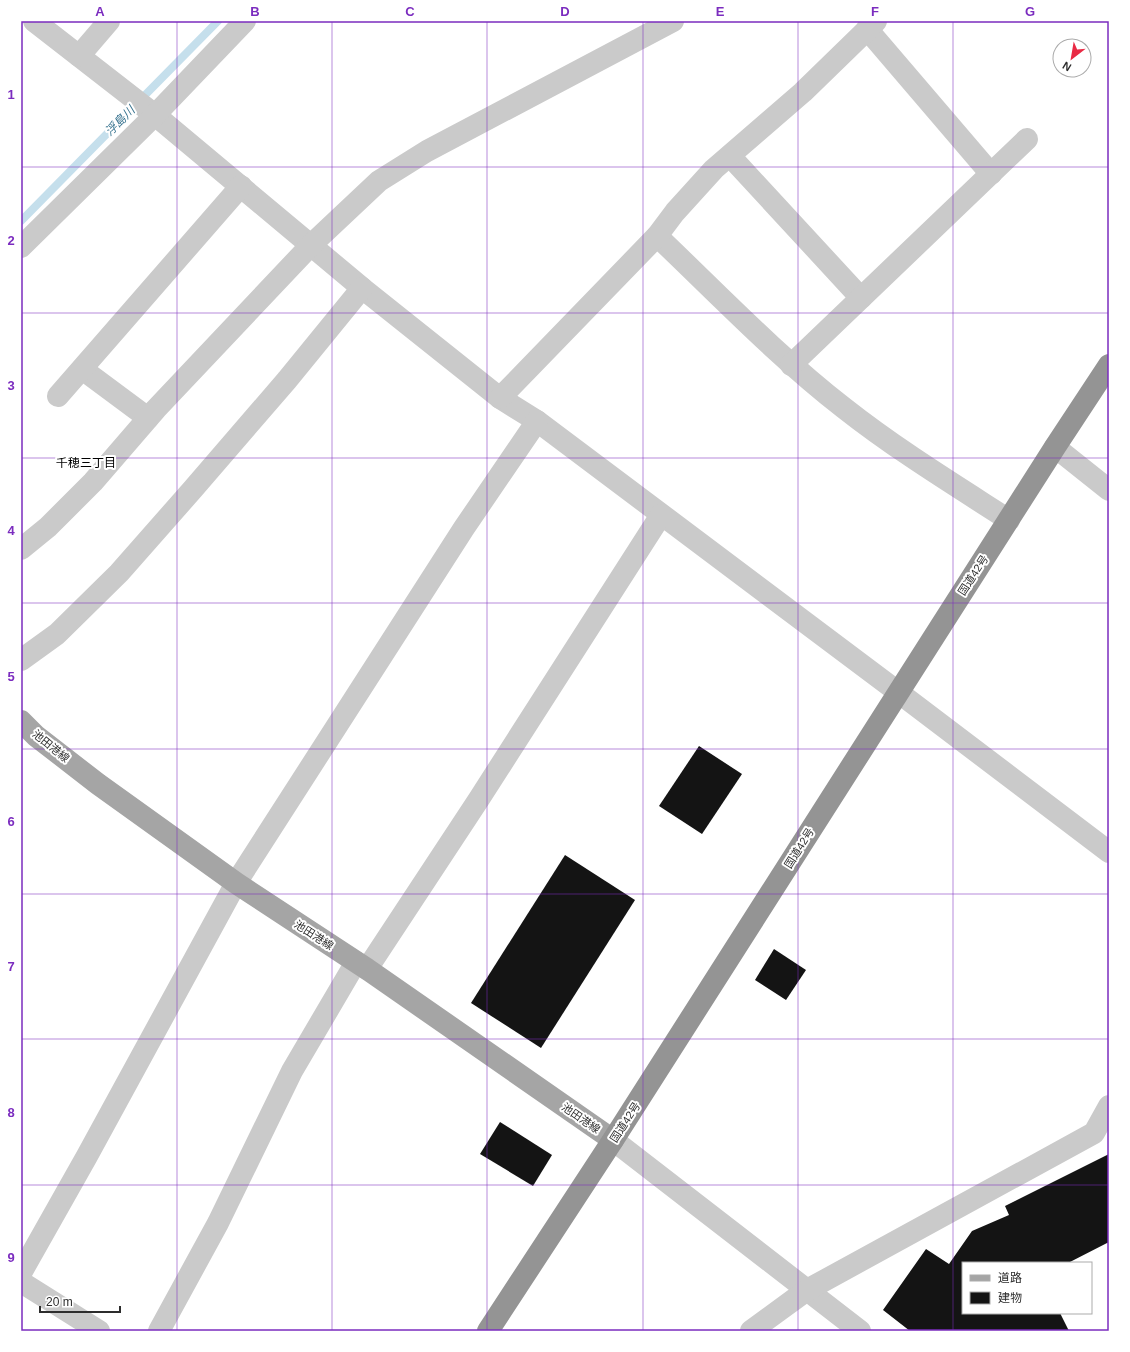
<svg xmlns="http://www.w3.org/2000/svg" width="1130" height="1352" font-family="Helvetica,'Noto Sans JP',sans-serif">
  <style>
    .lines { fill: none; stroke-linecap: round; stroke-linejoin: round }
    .stream { stroke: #c5dfec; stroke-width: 8 }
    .building { fill: #141414 }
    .minor { stroke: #cacaca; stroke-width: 22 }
    .major { stroke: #a5a5a5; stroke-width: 22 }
    .highway { stroke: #949494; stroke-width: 22 }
    .grid { fill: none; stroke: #7b2cbf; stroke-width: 1; stroke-opacity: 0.55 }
    .labels { text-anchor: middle; stroke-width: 4; stroke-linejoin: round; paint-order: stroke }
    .street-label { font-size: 11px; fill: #2d2d2d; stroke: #fff }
    .water-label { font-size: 12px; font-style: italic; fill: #397490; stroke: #fff }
    .neighbourhood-label { font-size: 12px; fill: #000; stroke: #fff }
    .neatline { fill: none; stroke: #7b2cbf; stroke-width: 1.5 }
    .grid-label { font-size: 13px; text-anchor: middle; font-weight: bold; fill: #7b2cbf }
  </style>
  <rect width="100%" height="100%" fill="#fff"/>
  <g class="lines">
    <polyline class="stream" points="21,221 218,21"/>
  </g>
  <g class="building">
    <polygon points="699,746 742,774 702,834 659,806"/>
    <polygon points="565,855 635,900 541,1048 471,1003"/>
    <polygon points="774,949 806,970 786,1000 755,980"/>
    <polygon points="500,1122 552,1155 533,1186 480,1154"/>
    <polygon points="1109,1154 1109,1242 1068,1263 963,1263 963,1313 1060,1313 1069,1331 910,1331 883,1310 926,1249 949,1264 972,1231 1009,1215 1005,1206"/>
  </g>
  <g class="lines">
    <g class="minor">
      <polyline points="34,21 155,115 362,288 500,398 537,421 898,692 1109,852"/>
      <polyline points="867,29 991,174"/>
      <polyline points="79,56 109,21"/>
      <polyline points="730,156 861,298"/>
      <path d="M657 236C718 294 777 356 844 408 896 449 953 484 1009 520"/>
      <polyline points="21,247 155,115 245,21"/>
      <polyline points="791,365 1027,139"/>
      <polyline points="82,369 148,418"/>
      <polyline points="58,396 241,186"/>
      <polyline points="500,398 657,236 675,212 714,169 803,92 876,21"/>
      <polyline points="1055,447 1109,490"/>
      <polyline points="21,549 48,527 93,482 156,409 311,245 379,181 427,151 673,21"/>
      <polyline points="21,660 57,634 119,573 193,489 287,380 362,288"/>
      <polyline points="367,969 479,799 661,515"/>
      <polyline points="613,1140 860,1331"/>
      <polyline points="21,1273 87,1156 236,883 464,528 537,421"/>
      <polyline points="21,1282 99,1331"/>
      <polyline points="159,1331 218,1223 292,1071 356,962"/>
      <polyline points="751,1331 807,1290 1094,1133 1109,1106"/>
    </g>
    <polyline class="major" points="21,721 36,736 98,784 236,883 367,969 613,1140"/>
    <polyline class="highway" points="488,1331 613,1140 1055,447 1109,365"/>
  </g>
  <path class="grid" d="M177 21V1331M332 21V1331M487 21V1331M643 21V1331M798 21V1331M953 21V1331M21 167H1109M21 313H1109M21 458H1109M21 603H1109M21 749H1109M21 894H1109M21 1039H1109M21 1185H1109"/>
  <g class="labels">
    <g class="street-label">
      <text transform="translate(973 575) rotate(-57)" y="4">国道42号</text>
      <text transform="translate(51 746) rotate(39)" y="4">池田港線</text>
      <text transform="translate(799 848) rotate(-58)" y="4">国道42号</text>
      <text transform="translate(314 935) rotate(33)" y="4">池田港線</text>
      <text transform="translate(581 1118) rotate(35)" y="4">池田港線</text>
      <text transform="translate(625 1122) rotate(-57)" y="4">国道42号</text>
    </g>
    <g class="water-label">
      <text transform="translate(120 121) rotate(-45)" y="4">浮島川</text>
    </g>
    <g class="neighbourhood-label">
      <text x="86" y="467">千穂三丁目</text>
    </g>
  </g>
  <rect width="1130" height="1352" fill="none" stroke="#ffffff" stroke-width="44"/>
  <rect x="962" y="1262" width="130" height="52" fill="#ffffff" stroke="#ababab"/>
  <rect x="970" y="1275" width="20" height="6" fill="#a5a5a5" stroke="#ababab"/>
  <text x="998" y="1282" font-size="12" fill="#2d2d2d">道路</text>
  <rect x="970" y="1292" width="20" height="12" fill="#141414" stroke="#ababab"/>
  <text x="998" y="1302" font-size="12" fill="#2d2d2d">建物</text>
  <g transform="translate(1072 58) rotate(211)"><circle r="19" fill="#ffffff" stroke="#ababab"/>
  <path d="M0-3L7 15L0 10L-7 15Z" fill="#e92a44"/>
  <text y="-6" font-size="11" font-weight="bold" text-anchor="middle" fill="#2d2d2d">N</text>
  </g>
  <path d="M40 1306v6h80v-6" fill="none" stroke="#2d2d2d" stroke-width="2"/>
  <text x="46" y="1306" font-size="12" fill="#2d2d2d" stroke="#ffffff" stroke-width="3" paint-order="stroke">20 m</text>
  <rect x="22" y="22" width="1086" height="1308" class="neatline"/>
  <g class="grid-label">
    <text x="100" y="16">A</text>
    <text x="255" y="16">B</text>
    <text x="410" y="16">C</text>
    <text x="565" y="16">D</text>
    <text x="720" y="16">E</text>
    <text x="875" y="16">F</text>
    <text x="1030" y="16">G</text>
    <text x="11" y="99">1</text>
    <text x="11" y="245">2</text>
    <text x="11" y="390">3</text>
    <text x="11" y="535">4</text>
    <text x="11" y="681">5</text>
    <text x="11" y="826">6</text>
    <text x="11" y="971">7</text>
    <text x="11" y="1117">8</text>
    <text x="11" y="1262">9</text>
  </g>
</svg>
